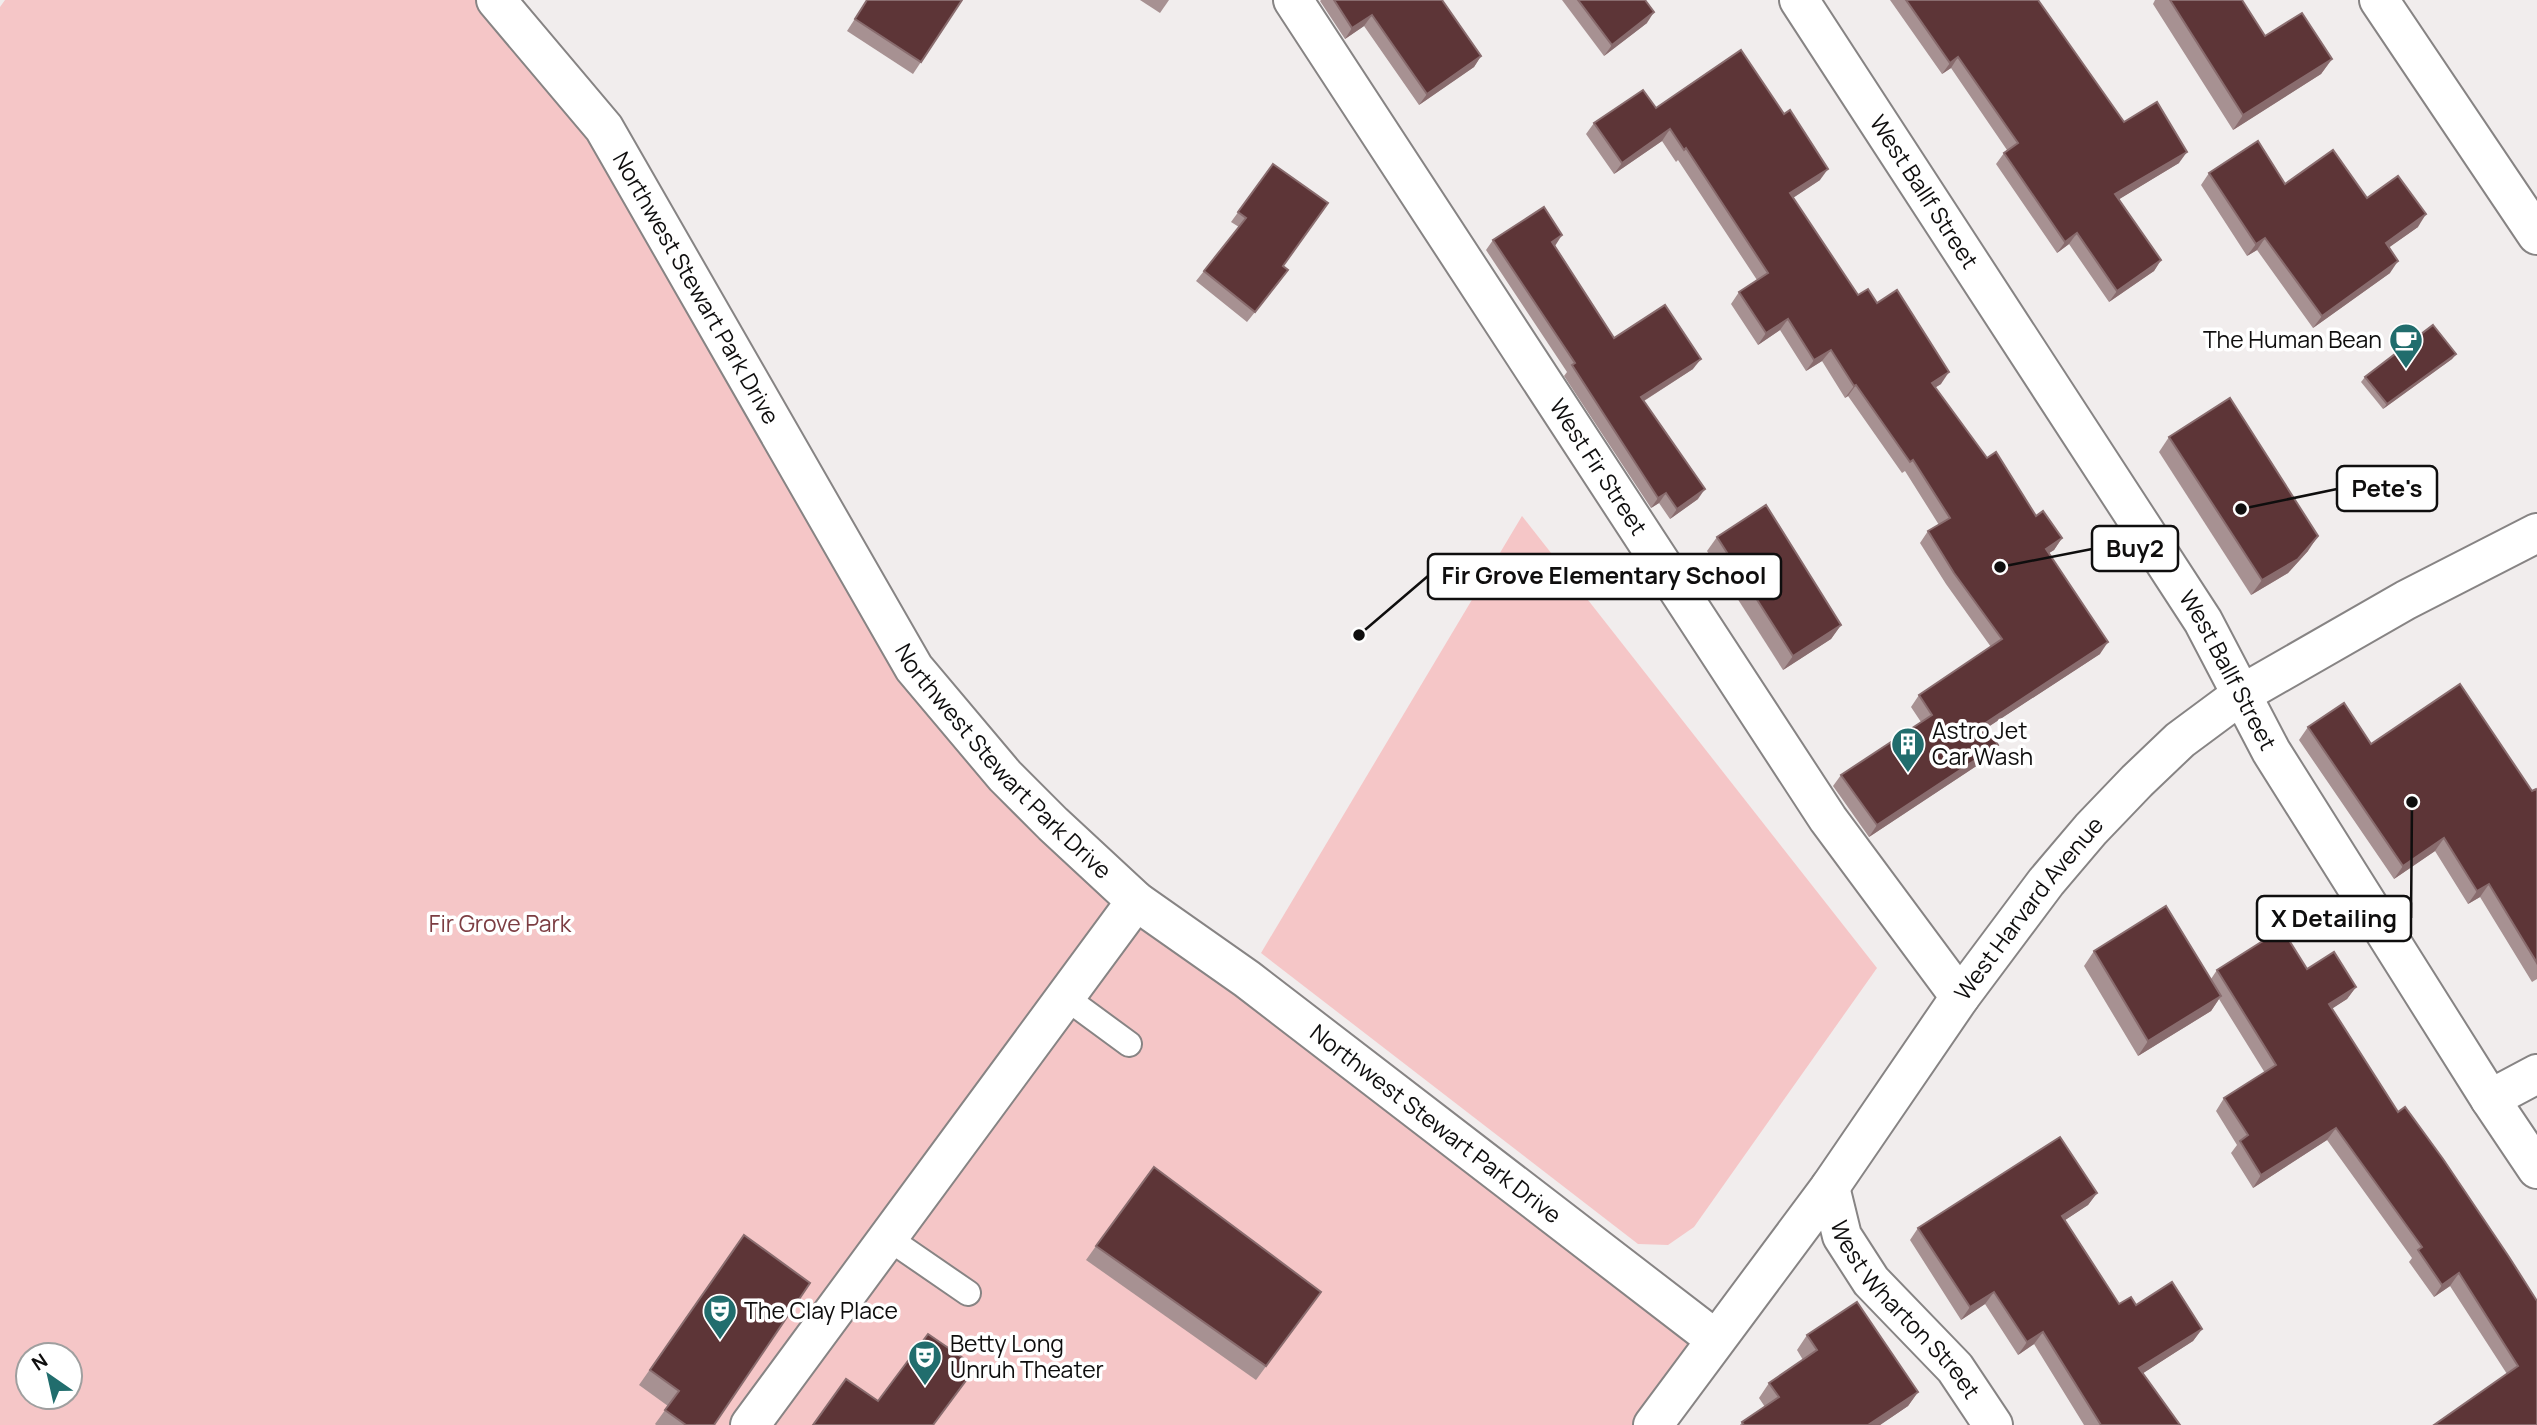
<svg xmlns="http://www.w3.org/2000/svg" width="2537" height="1425" font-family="Manrope,sans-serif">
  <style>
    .green { fill: #f5c6c7; fill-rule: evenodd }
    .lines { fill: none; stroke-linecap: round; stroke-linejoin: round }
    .lane-casing { stroke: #878484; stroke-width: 28 }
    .street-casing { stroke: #878484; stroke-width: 42 }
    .secondary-casing { stroke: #878484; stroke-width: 42 }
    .lane { stroke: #fff; stroke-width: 24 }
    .street { stroke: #fff; stroke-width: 38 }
    .secondary { stroke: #fff; stroke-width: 38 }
    .wall { fill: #a79192 }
    .shaded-wall { fill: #896c6e }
    .building { fill: #5d3537; stroke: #896c6e; stroke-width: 2 }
    .labels { text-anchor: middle; stroke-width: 7; stroke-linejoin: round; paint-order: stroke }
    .street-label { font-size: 23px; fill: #0f0e0e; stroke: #fff }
    .poi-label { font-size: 23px; fill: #0f0e0e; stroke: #fff; text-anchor: start }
    .park-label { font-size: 23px; fill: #7c3d42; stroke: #fff }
    .leader { fill: none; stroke: #0f0e0e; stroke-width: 2.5 }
    .callout-dot { fill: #0f0e0e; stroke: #fff; stroke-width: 2.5 }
    .callout { fill: #fff; stroke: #0f0e0e; stroke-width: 2.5 }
    .callout-label { font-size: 24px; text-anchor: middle; font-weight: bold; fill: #0f0e0e }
  </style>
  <rect width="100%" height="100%" fill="#f1eded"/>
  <g class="green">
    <path d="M5 0H484L604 128 967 730 1053 824 1715 1339 1653 1425H0V7ZM28 1355H70V1397H28Z"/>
    <polygon points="1522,516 1877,968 1694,1227 1668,1245 1638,1244 1261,953"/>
  </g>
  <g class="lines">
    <g class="lane-casing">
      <g id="lane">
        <polyline points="1065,997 1129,1044"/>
        <polyline points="888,1238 968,1293"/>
      </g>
    </g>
    <g class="street-casing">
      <g id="street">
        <path id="s1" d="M1293 0 1828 819 1960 997"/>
        <path id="s2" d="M1799 0 2203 621 2271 751 2490 1099 2537 1169"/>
        <polyline points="2379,0 2537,235"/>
        <polyline points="2490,1099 2537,1074"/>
        <path id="s3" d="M1830 1187 1842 1236 1871 1281 1955 1368 1993 1425"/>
        <polyline points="750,1425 1136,901"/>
      </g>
    </g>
    <g class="secondary-casing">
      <g id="secondary">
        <path id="s4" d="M496 0 604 128 914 668 1005 776 1053 824 1136 901 1247 979 1715 1339"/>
        <path id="s5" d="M1653 1425 1830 1187 1960 997 2046 882 2091 829 2137 781 2180 740 2242 694 2406 600 2537 533"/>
      </g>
    </g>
    <use href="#lane" class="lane"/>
    <use href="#street" class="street"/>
    <use href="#secondary" class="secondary"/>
  </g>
  <g class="wall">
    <polygon points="867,0 962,0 913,74 847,31"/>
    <polygon points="1140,0 1169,0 1160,13"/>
    <polygon points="1321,0 1442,0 1481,56 1474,67 1419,105 1364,26 1345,39 1320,1"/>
    <polygon points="1562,0 1645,0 1647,23 1604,56"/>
    <polygon points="1890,0 2038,0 2124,122 2179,163 2119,199 2161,260 2154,271 2109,302 2069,244 2057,253 1996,164 2004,153 2007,150 1951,68 1942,74"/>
    <polygon points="2155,0 2242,0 2265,36 2332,59 2321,74 2233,130 2153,4"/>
    <polygon points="1656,108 1820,180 1793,198 1858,295 1877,303 1941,384 1935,387 1987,458 2036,516 2062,538 2054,550 2049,553 2100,654 1986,728 1998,745 1990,757 1869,837 1833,786 1841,775 1921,722 1911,707 1919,695 1991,647 1946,584 1920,543 1928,531 1939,525 1905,471 1902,473 1848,396 1845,398 1822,361 1806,371 1780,330 1758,345 1731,304 1739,292 1757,280 1678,160 1676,162 1662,141 1614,174 1586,134 1594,123"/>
    <polygon points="1273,164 1283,266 1281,280 1247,322 1196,281 1239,227 1231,222"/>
    <polygon points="2209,173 2285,184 2418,227 2389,247 2390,273 2313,328 2257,250 2247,256 2201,185"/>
    <polygon points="1493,240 1555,246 1614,338 1693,369 1644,401 1698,499 1670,519 1659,503 1651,508 1564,376 1567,372 1486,250"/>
    <polygon points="2456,354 2452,359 2383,409 2361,382 2365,377"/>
    <polygon points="2169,437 2308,551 2288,573 2251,595 2159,452"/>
    <polygon points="1717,537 1841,625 1831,639 1783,670 1707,551"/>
    <polygon points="2308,727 2371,744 2532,791 2537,791 2537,979 2532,982 2480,897 2468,904 2435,851 2394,879 2299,740"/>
    <polygon points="2094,951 2211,979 2217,970 2307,969 2356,987 2347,999 2332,1008 2398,1112 2509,1257 2537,1425 2507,1374 2450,1286 2434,1297 2409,1262 2412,1258 2327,1140 2253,1188 2231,1153 2237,1145 2216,1111 2224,1098 2265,1073 2219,999 2211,1011 2138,1056 2084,966"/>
    <polygon points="2097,1193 2088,1205 2065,1220 2119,1304 2136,1305 2202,1329 2193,1341 2143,1373 2180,1425 2084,1425 2034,1344 2018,1355 1985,1304 1961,1320 1910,1240 1918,1228"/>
    <polygon points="744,1235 714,1425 656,1425 655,1424 668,1406 639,1385"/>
    <polygon points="1096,1246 1321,1292 1256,1380 1086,1260"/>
    <polygon points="1807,1335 1918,1392 1908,1406 1880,1425 1740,1425 1742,1422 1765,1407 1759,1398 1769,1383 1803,1360 1797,1350"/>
  </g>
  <g class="shaded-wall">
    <polygon points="1654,12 1647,23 1604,56 1612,45"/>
    <polygon points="1372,15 1364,26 1345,39 1352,28"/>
    <polygon points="1481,56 1474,67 1419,105 1427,94"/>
    <polygon points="1958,57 1951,68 1942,74 1950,63"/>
    <polygon points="2332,59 2321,74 2233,130 2243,115"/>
    <polygon points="1670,129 1662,141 1614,174 1622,163"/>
    <polygon points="2187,152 2179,163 2108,206 2115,194"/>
    <polygon points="1828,169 1820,180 1782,205 1790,193"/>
    <polygon points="2426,214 2418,227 2377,256 2386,243"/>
    <polygon points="2077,233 2069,244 2057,253 2065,242"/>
    <polygon points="1562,235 1555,246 1545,252 1552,242"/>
    <polygon points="2265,238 2257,250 2247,256 2256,244"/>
    <polygon points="2161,260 2154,271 2109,302 2117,291"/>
    <polygon points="2398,261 2390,273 2313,328 2322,316"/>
    <polygon points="1788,319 1780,330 1758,345 1766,333"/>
    <polygon points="1831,350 1822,361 1806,371 1814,360"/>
    <polygon points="2456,354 2452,359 2383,409 2387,404"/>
    <polygon points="1701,359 1693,369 1634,407 1641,397"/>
    <polygon points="1949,372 1941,384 1924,395 1932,383"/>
    <polygon points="1856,385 1848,396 1845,398 1854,386"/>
    <polygon points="1705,489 1698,499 1670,519 1677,509"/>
    <polygon points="1666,493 1659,503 1651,508 1658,498"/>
    <polygon points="2318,536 2308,551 2288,573 2251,595 2262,580"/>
    <polygon points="2062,538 2054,550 2038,560 2046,549"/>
    <polygon points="1841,625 1831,639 1783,670 1793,656"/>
    <polygon points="2108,642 2100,654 1976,735 1984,724"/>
    <polygon points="1998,745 1990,757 1869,837 1877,825"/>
    <polygon points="2444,838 2435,851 2394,879 2403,866"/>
    <polygon points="2489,884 2480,897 2468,904 2477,891"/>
    <polygon points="2356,987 2347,999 2321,1016 2329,1004"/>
    <polygon points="2221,996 2211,1011 2138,1056 2148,1041"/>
    <polygon points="2336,1128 2327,1140 2253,1188 2261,1175"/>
    <polygon points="2097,1193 2088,1205 2053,1228 2062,1216"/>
    <polygon points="2459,1273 2450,1286 2434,1297 2442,1285"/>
    <polygon points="1994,1292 1985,1304 1961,1320 1970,1307"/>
    <polygon points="2202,1329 2193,1341 2131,1381 2139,1368"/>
    <polygon points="2043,1332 2034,1344 2018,1355 2027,1342"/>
    <polygon points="1918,1392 1908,1406 1880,1425 1868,1425"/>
  </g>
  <g class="building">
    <polygon points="867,0 962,0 921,62 855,19"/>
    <polygon points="1334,0 1442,0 1481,56 1427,94 1372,15 1352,28"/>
    <polygon points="1578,0 1645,0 1654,12 1612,45"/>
    <polygon points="1906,0 2038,0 2124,122 2157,102 2187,152 2115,194 2161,260 2117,291 2077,233 2065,242 2004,153 2018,143 1958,57 1950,63"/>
    <polygon points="2170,0 2242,0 2265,36 2302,13 2332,59 2243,115"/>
    <polygon points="1741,50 1784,114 1790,110 1828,169 1790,193 1858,295 1868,289 1877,303 1897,290 1949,372 1932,383 1987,458 1996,452 2036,516 2043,511 2062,538 2046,549 2108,642 1984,724 1998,745 1877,825 1841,775 1932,715 1919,695 2002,639 1954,573 1928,531 1950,518 1913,460 1910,462 1856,385 1854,386 1831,350 1814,360 1788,319 1766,333 1739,292 1768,273 1686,148 1684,150 1670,129 1622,163 1594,123 1643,90 1656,108"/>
    <polygon points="2258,141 2285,184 2333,150 2367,198 2398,176 2426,214 2386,243 2398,261 2322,316 2265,238 2256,244 2209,173"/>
    <polygon points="1273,164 1328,203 1283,266 1288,270 1255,312 1204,271 1246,218 1238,212"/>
    <polygon points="1544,207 1562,235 1552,242 1614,338 1665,305 1701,359 1641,397 1705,489 1677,509 1666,493 1658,498 1572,365 1575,363 1493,240"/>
    <polygon points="2433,325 2456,354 2387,404 2365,377"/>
    <polygon points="2230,398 2318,536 2298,559 2262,580 2169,437"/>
    <polygon points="1766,505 1841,625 1793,656 1717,537"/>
    <polygon points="2460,684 2532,791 2536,789 2537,791 2537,963 2489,884 2477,891 2444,838 2403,866 2308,727 2344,703 2371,744"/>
    <polygon points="2166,906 2221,996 2148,1041 2094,951"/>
    <polygon points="2282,929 2307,969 2334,952 2356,987 2329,1004 2398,1112 2405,1107 2443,1159 2509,1257 2537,1301 2537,1425 2434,1425 2518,1366 2459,1273 2442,1285 2418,1250 2422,1247 2336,1128 2261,1175 2240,1141 2248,1135 2224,1098 2276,1065 2217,970"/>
    <polygon points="2060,1137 2097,1193 2062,1216 2119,1304 2131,1297 2136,1305 2172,1282 2202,1329 2139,1368 2180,1425 2101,1425 2043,1332 2027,1342 1994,1292 1970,1307 1918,1228"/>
    <polygon points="1154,1167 1321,1292 1266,1366 1096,1246"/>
    <polygon points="744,1235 810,1283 714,1425 686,1425 665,1410 679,1391 650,1370"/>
    <polygon points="1857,1302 1918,1392 1868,1425 1744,1425 1742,1422 1779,1397 1769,1383 1817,1350 1807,1335"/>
    <polygon points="928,1334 976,1367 933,1425 813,1425 846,1379 878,1401"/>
  </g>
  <defs>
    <g id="cafe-pin" transform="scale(1.75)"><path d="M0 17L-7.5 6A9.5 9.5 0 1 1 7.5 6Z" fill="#216d6d" stroke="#fff"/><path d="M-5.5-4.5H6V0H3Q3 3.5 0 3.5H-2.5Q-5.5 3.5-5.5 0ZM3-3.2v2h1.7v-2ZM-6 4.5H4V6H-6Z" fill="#fff"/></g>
    <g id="building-pin" transform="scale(1.75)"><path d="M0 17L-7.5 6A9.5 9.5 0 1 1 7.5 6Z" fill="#216d6d" stroke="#fff"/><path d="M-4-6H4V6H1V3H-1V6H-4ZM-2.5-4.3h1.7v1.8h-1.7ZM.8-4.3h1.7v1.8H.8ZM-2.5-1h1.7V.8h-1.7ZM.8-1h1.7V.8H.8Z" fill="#fff"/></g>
    <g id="theatre-pin" transform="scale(1.75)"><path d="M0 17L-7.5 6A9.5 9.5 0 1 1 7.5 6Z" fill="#216d6d" stroke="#fff"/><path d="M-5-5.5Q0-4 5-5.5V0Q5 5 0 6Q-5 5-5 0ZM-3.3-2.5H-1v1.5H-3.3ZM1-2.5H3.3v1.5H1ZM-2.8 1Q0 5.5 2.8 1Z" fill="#fff"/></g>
  </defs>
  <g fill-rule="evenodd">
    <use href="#cafe-pin" x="2406" y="340"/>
    <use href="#building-pin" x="1908" y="744"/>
    <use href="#theatre-pin" x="720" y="1311"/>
    <use href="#theatre-pin" x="925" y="1357"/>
  </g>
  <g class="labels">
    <g class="street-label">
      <text dy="8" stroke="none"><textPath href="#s2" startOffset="229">West Ballf Street</textPath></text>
      <text dy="8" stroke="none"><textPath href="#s4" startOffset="352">Northwest Stewart Park Drive</textPath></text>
      <text dy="8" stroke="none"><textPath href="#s1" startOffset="558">West Fir Street</textPath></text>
      <text dy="8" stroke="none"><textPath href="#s2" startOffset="796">West Ballf Street</textPath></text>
      <text dy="8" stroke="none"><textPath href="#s4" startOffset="919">Northwest Stewart Park Drive</textPath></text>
      <text dy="8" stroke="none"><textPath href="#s5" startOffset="639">West Harvard Avenue</textPath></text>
      <text dy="8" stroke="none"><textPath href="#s4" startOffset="1486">Northwest Stewart Park Drive</textPath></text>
      <text dy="8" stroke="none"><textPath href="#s3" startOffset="147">West Wharton Street</textPath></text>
    </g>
    <g class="poi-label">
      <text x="2382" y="348" text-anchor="end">The Human Bean</text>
      <text x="1932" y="739">Astro Jet<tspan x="1932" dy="26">Car Wash</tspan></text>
      <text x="744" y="1319">The Clay Place</text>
      <text x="950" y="1352">Betty Long<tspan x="950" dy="26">Unruh Theater</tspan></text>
    </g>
    <g class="park-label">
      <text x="500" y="932">Fir Grove Park</text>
    </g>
  </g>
  <path class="leader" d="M2241 509L2337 489M2000 567L2092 549M1359 635L1428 576M2412 802L2411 918"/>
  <g class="callout-dot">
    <circle cx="2241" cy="509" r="7"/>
    <circle cx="2000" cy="567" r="7"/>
    <circle cx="1359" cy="635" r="7"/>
    <circle cx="2412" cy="802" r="7"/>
  </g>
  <g class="callout">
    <rect x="2337" y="466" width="100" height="45" rx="7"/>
    <rect x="2092" y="526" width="86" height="45" rx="7"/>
    <rect x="1428" y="554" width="353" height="45" rx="7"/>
    <rect x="2257" y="896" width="154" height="45" rx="7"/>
  </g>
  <g class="callout-label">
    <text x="2387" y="497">Pete's</text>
    <text x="2135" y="557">Buy2</text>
    <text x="1604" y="584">Fir Grove Elementary School</text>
    <text x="2334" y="927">X Detailing</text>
  </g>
  <g transform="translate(49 1376) rotate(326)"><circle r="33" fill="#ffffff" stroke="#9f9f9f" stroke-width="2"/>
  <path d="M0-5L12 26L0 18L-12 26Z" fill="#216d6d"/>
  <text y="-10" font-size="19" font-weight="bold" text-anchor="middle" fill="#0f0e0e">N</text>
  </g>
</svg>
